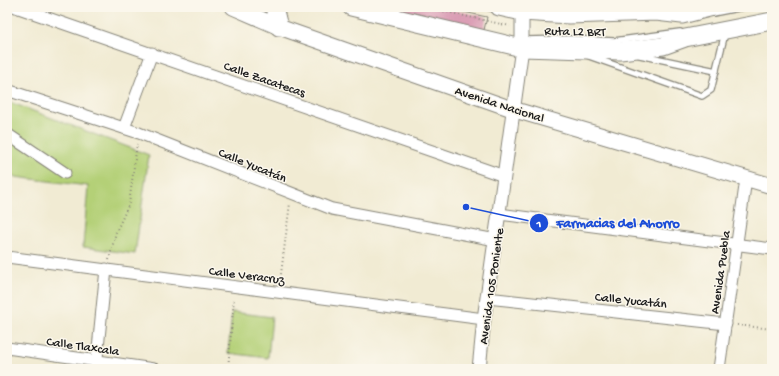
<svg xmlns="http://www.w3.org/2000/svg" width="779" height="376" font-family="'Gochi Hand',sans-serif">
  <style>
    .green { fill: #b4d077; stroke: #68764a }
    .building { fill: #d99ab2 }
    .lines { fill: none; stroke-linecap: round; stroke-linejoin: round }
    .service-casing { stroke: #868478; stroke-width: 8 }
    .minor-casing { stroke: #868478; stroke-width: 13 }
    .tertiary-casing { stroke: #868478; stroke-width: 15 }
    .secondary-casing { stroke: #868478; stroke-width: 17 }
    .primary-casing { stroke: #868478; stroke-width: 19 }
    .path { stroke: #868478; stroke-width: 2; stroke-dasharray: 1 3; stroke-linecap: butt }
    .service { stroke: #fff; stroke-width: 5.5 }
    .minor { stroke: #fff; stroke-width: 11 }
    .tertiary { stroke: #fff; stroke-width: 13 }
    .secondary { stroke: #fff; stroke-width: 15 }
    .primary { stroke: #fff; stroke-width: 17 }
    .labels { text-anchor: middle; stroke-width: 3; stroke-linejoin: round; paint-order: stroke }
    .street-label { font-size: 13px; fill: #1c1c1c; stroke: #fbf7ec }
    .leader { fill: none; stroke: #1d4ed8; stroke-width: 1.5 }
    .callout-dot { fill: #1d4ed8; stroke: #fbf7ec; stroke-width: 1.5 }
    .mark-label { font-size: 12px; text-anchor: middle; font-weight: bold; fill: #fff }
    .callout-label { font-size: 14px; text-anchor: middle; font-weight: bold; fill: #1d4ed8; stroke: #fbf7ec; stroke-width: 3; stroke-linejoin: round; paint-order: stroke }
  </style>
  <rect width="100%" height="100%" fill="#fbf7ec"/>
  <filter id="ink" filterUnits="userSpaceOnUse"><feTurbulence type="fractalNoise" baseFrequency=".025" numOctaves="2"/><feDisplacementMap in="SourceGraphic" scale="8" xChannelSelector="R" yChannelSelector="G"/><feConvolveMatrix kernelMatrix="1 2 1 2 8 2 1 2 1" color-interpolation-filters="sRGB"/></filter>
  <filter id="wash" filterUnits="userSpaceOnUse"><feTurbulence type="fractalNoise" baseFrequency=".012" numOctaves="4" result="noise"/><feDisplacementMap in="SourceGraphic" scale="16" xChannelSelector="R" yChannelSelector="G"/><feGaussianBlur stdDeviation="0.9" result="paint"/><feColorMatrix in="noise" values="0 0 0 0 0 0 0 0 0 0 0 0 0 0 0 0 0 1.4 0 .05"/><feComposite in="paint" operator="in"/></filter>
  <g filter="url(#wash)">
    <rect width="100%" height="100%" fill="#f1ebd3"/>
    <g class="green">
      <polygon points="7,101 149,155 135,254 83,247 88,186 7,176"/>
      <polygon points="232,312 272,317 268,358 228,353"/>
    </g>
    <g id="blocks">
      <polygon class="building" points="440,7 487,17 484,30 385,8"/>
    </g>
  </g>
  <g filter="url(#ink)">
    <use href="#blocks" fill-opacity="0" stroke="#868478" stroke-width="1"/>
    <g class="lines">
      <g class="service-casing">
        <g id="service">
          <polyline points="487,7 498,10"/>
          <polyline points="713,13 743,7"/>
          <polyline points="525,40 570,39 614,41 680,32"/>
          <polyline points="640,55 716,71"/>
          <polyline points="589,56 702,96 711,90 725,33"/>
        </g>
      </g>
      <g class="minor-casing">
        <g id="minor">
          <polyline points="16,7 504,176"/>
          <polyline points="7,90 139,133 332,209 496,240"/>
          <polyline points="124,128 152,53"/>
          <polyline points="7,134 65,173"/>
          <polyline points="499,214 772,249"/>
          <polyline points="7,257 484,319"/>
          <polyline points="487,298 726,324"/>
          <polyline points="7,348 154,369"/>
          <polyline points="96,368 106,269"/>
          <polyline points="719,369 746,179"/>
        </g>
      </g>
      <g class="tertiary-casing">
        <polyline id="tertiary" points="479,369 484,319 522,48 522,12"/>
      </g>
      <g class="secondary-casing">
        <polyline id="secondary" points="233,7 279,27 512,109 772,186"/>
      </g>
      <g class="primary-casing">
        <g id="primary">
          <polyline points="274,7 279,27"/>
          <polyline points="351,7 522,48 620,51 663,46 685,38 772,21"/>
          <polyline points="499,7 522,12 569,15 656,12 682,15 713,7"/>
        </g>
      </g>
      <g class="path">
        <polyline points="424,7 510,26"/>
        <polyline points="752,9 759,7"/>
        <polyline points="109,260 116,232 129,204 137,144"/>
        <polyline points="280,282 290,203"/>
        <polyline points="737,325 772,329"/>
        <polyline points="228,369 234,298"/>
      </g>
      <use href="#service" class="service"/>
      <use href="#minor" class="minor"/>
      <use href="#tertiary" class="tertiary"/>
      <use href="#secondary" class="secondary"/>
      <use href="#primary" class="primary"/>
    </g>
  </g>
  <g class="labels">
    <g class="street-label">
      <text transform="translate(575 30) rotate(1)" y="5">Ruta L2 BRT</text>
      <text transform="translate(265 78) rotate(19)" y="5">Calle Zacatecas</text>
      <text transform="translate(500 103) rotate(18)" y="5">Avenida Nacional</text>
      <text transform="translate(253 164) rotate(22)" y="5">Calle Yucatán</text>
      <text transform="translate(719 272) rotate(-82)" y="5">Avenida Puebla</text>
      <text transform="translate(247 274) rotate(7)" y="5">Calle Veracruz</text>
      <text transform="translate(490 286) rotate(-82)" y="5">Avenida 105 Poniente</text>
      <text transform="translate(631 299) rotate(6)" y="5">Calle Yucatán</text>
      <text transform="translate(83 345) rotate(8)" y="5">Calle Tlaxcala</text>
    </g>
  </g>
  <path class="leader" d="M466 207L539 223"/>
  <g class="callout-dot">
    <circle cx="466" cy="207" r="4"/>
    <circle cx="539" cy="223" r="10"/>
  </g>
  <g class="mark-label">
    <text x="539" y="227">1</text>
  </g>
  <g class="callout-label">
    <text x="618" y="227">Farmacias del Ahorro</text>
  </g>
  <rect width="779" height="376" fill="none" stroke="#fbf7ec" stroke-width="24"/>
</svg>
